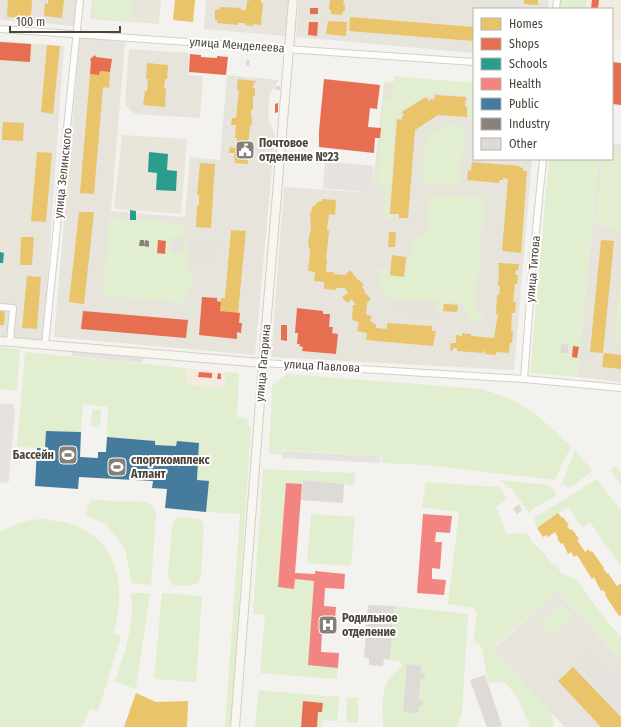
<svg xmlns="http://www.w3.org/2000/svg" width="621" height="727" font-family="'Fira Sans Condensed',sans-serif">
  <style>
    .residential { fill: #e7e4dc }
    .commercial { fill: #f3ebdf }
    .education { fill: #eae5da }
    .green { fill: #e1eecf }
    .parking { fill: #e6e3df }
    .homes { fill: #e9c46a }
    .shops { fill: #e76f51 }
    .schools { fill: #2a9d8f }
    .health { fill: #f28482 }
    .public { fill: #457b9d }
    .industry { fill: #8a817c }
    .building { fill: #dedbd6 }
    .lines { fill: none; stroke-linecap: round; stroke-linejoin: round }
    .street-casing { stroke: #d2d0cb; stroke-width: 8 }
    .secondary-casing { stroke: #d3cfc5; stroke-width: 10 }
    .street { stroke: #fdfdfc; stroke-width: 6 }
    .secondary { stroke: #f7f6f1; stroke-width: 8 }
    .labels { text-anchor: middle; stroke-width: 4; stroke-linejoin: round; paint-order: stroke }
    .street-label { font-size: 12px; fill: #4b4439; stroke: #fff }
    .poi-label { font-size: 12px; font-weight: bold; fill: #4b4439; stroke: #fff; text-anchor: start }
  </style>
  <rect width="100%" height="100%" fill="#f4f2ee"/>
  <g class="residential">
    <polygon points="0,0 76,0 74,26 0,20"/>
    <polygon points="206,0 288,0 285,36 204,29"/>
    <polygon points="299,0 549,0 548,9 474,9 474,53 296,37"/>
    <polygon points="80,38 125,42 111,211 185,217 190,157 220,160 227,75 279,80 270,93 268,117 275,135 255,355 54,337"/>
    <polygon points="0,41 64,46 43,341 0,337"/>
    <polygon points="129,49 189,53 188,75 203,76 200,118 135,114 125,105"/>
    <polygon points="384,82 474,90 474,159 532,159 514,370 271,357 284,187 372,193"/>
    <polygon points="612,144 621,144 621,382 577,377 599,159 612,159"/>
    <polygon points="557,590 621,660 621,727 565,727 493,650"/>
  </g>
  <g class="commercial">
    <polygon points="589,0 621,0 621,40 612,39 612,9 588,9"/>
    <polygon points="186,368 226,372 224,388 187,385"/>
  </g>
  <g class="education">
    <polygon points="92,0 161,0 159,24 90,19"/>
    <polygon points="122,135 187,139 181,214 114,209"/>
    <polygon points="0,225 14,226 11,272 0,272"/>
  </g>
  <g class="green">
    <polygon points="94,0 133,0 131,20 93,17"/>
    <polygon points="560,0 587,0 587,9 559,9"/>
    <polygon points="394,76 474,83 474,121 469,120 468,96 435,93 426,95 401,111 396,118 388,214 395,216 394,219 387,220 384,215 385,190 377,181 383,101 391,97"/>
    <polygon points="446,125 465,127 459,186 422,182 426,138"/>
    <polygon points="612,148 618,149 621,160 621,231 595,224 602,159 612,159"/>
    <polygon points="549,159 599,159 577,377 531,373 530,372"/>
    <polygon points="430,194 484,198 476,309 483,313 482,319 479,321 470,321 463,303 444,302 442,304 442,314 437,310 438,303 434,300 392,300 379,285 379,268 389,269 389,276 406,278 408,256 413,254 414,236 428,234"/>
    <polygon points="110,217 184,224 192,285 182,303 102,295"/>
    <polygon points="621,263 621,339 615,343"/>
    <polygon points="0,347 20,349 17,391 0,389"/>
    <polygon points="25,352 186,368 187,385 224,388 226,372 239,373 237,417 248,419 247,426 251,427 231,727 225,727 240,514 206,512 209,482 197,480 199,443 177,441 176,446 155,445 155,441 107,437 108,407 83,404 81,432 46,431 45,448 17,447"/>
    <path d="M287 374 481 389C494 393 507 397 519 404 538 414 555 432 571 446L555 480 426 465 382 463 381 456 282 450 281 455 269 454 272 385Z"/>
    <polygon points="92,409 101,410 100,427 91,427"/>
    <polygon points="575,450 592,471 571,487 567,487 562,483"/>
    <polygon points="615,466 621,473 621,484 610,470"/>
    <polygon points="263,469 355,473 354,487 344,484 303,480 302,484 286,483 278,587 294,589 295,579 314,581 308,665 338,668 337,679 260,673 265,615 253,614"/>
    <polygon points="597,479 621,511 621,567 590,522 582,527 568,507 537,528 534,518"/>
    <path d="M498 480 549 485 555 491 556 495C549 503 536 503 529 513L512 489Z"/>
    <path d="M426 482 500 487 507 499 496 507 507 534 520 533 529 535 532 542 545 554 551 563 557 566 561 573 578 581 602 615 621 637V660L557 590 493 649 552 712 554 727H530C523 710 518 695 504 682L488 683 482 648 478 643H473L477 614 475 608 448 604 459 512 422 507Z"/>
    <polygon points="92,500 147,502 153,506 156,514 151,585 131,583 129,568 125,549 117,538 106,524 86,516 88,504"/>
    <polygon points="311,514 355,517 351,566 307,563"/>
    <path d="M180 517 198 519 201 520 204 523 201 577 198 583C193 586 180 587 174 585 171 584 169 580 168 577L172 525 174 520Z"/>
    <path d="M43 519C55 521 68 522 79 527 121 546 126 594 113 633L121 637 98 711 90 709 82 727H0V533C16 523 24 520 43 519Z"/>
    <path d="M131 593H150L136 689 115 682C124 654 136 623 131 593Z"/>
    <polygon points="162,593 202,596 196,682 154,679"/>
    <polygon points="562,604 573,616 552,635 541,623"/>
    <path d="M394 606 468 614 462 713 457 727H383C383 701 378 684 402 667L401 662 390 660Z"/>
    <polygon points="259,690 339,697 337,721 323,720 322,727 317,727 318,712 322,712 323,703 304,701 301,727 255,727"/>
    <polygon points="347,697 358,698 358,723 346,722"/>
  </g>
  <g class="parking">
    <polygon points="325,161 374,166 372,193 323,188"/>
    <polygon points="172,237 184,238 183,253 171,252"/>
    <polygon points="197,241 217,242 216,261 195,260"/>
    <polygon points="394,302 408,303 407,313 401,312 401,309 393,308"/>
    <polygon points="411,303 434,304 434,314 410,314"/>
    <polygon points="71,347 147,353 141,363 72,356"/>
    <polygon points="0,404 13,404 15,412 9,482 1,483 0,483"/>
    <polygon points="283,451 380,456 380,463 282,458"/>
    <polygon points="590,652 621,685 621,713 575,664"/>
  </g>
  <g class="homes">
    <polygon points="8,0 32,0 31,18 7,17"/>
    <polygon points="48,0 64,0 62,18 44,16 45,3 48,4"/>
    <polygon points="175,0 195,0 193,22 173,20"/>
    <polygon points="251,0 261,0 261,3 263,3 261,25 253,24 253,26 245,25 245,23 238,23 238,25 217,23 217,20 215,20 215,10 220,9 220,7 241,8 241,10 246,10 247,1"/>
    <polygon points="330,0 344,0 343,4 345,5 345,11 343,11 342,15 331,14 331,10 329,10"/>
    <polygon points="524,0 538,0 538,5 524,4"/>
    <polygon points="350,17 474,27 474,41 349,31"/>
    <polygon points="328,21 347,22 346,36 326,34"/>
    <polygon points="47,45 60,46 53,114 41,112"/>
    <polygon points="147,63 168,65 167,79 165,79 164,88 166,88 165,107 143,105 145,91 147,91 148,79 146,79"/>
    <polygon points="100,71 110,72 109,88 103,87 94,194 80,193 90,74 99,75"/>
    <polygon points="238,79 256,81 255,83 254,82 253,88 255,88 255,96 253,96 253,110 251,110 251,117 252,117 252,125 250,125 248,145 250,145 249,154 247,154 247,160 248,160 248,164 235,163 234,153 229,153 230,147 235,148 236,145 237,138 235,138 236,125 231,125 232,118 236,118 239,90 237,90"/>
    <polygon points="435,95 466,97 465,106 467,107 467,117 438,115 415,130 408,218 399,218 399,214 390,214 397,119 402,120 402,117 404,115 402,112 426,97 429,101 431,99 434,100"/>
    <polygon points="3,122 24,123 23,141 2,140"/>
    <polygon points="37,152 52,153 46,222 31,221"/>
    <polygon points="472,162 519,166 519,167 523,168 523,171 527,171 521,253 502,251 508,179 503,178 503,180 500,180 499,183 467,180 468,170 471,171"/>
    <polygon points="200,163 215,164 211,228 196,227 197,206 199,206 199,195 197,195"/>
    <polygon points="322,199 336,200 335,215 329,214 327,229 329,231 326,259 327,259 326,272 334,272 334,274 345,275 350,270 358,280 359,280 364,285 362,287 365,291 364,292 371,299 367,303 366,315 370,315 372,318 370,320 373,323 376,324 376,328 387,329 387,323 432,326 432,331 436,331 433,346 366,340 367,333 357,331 359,322 352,320 353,305 356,305 352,299 347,303 342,297 348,293 345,288 336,288 336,290 324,289 324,282 314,281 315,272 308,271 310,252 308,243 311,228 310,214 313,206 315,206 317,202 322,201"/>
    <polygon points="79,212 94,212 84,304 69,302"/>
    <polygon points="231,230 246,231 238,313 220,311 221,298 225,298"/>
    <polygon points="389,232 396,232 395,247 388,247"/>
    <polygon points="21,237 34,237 32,265 20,265"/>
    <polygon points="601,240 614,241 603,353 590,352"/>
    <polygon points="392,255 406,257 404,277 390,275"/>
    <polygon points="498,263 519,264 518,270 516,270 515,275 518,275 517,284 515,284 513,302 516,302 515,313 512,313 511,331 513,331 512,343 510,343 509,353 496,352 496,355 485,354 485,351 484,351 483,353 457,351 457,348 453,348 452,351 450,350 451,343 456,343 456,335 462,336 462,333 469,334 471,334 471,336 494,338 498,314 496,314 497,295 499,295 500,286 498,286 499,265 498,265"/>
    <polygon points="27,276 41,277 37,329 22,328"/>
    <polygon points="444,304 458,305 457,312 443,311"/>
    <polygon points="0,310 5,311 4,325 0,325"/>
    <polygon points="604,353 621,355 621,369 602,367"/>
    <polygon points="558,513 562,518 563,517 569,525 567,526 570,530 572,529 579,539 577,540 585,552 589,549 590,552 592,551 604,568 603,568 607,574 608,573 617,586 621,583 621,615 619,616 605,595 606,594 603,590 601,591 594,577 592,579 577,555 574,557 571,552 568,554 563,543 561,544 557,538 558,537 555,532 548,537 546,535 543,537 537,528"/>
    <polygon points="573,667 621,717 621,727 601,727 558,681"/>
    <polygon points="136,693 156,702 188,701 187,727 124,727"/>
  </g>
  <g class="shops">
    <polygon points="592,0 599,0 598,9 591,9"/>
    <rect x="310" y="8" width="8" height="6"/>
    <polygon points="309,22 318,22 317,36 308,35"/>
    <polygon points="0,42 31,44 30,62 0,60"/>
    <polygon points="190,54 201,55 201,57 217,58 217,56 228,57 226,75 189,72"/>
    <polygon points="95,55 96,57 112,59 110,72 100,71 99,75 90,74 91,61 90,59"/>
    <polygon points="612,62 621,63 621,105 612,104"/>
    <polygon points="324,79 380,85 377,109 370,108 368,127 381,128 380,138 375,138 374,153 319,147 319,131"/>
    <polygon points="278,103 278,112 275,113 275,104"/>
    <polygon points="158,240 166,241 165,254 157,253"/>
    <polygon points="202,297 217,298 217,301 221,302 220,311 240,313 239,323 242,323 241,333 237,332 237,339 199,335"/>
    <polygon points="297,308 323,311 323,314 330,314 329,327 333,327 332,333 338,334 336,354 302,351 303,347 299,346 300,344 297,344 298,333 295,333"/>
    <polygon points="83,311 188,320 186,338 81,329"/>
    <polygon points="281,325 287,325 287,341 281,340"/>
    <polygon points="573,346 579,347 577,358 572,357"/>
    <polygon points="199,372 212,373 212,378 198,377"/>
    <polygon points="218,373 221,374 221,379 217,379"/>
    <polygon points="303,701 323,703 322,712 318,712 317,727 301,727"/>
  </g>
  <g class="schools">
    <polygon points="149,152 168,154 167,170 177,171 176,191 156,190 157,173 148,172"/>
    <polygon points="130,210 136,211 136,220 130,220"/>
    <polygon points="0,252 4,253 3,263 0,263"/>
  </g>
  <g class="health">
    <polygon points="286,483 302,484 295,573 315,574 315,571 345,574 344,589 325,588 324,606 336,607 334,633 322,632 321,652 339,653 338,668 308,665 314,581 295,579 294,589 278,587"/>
    <polygon points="423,514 452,516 450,533 436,532 435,542 442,542 440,569 432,568 432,579 446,580 444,595 417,593"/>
  </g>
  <polygon class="public" points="46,431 81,432 80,457 98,458 98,452 106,452 107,437 155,441 155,445 176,446 177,441 199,443 197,480 209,481 206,512 165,508 167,489 152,488 153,481 79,477 78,489 35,486 37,448 45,448"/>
  <g class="industry">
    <polygon points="140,240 144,240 144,246 139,246"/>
    <polygon points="145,240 149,241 149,247 144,246"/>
  </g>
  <g class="building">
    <polygon points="246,60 250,60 249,66 246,66"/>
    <rect x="275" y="86" width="5" height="4"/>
    <polygon points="561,344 568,345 568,353 561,353"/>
    <polygon points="303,480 344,484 343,503 301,500"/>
    <polygon points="519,504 522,510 517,514 513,509"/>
    <polygon points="368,605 394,606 390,660 384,659 383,666 369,665 369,658 364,658"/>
    <polygon points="407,664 421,666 421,673 425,673 424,679 420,678 419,700 423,700 423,706 419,706 418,713 403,712"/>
    <polygon points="485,675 502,726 498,727 487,727 470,680"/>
  </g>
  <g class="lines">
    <g class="street-casing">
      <g id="street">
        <polyline points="556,9 557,0"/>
        <polyline points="0,29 474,62"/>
        <polyline points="0,307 13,308 10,341"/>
        <polyline points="45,345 80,0"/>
        <polyline points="263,363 524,379 621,388"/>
        <polyline points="524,379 533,260 543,159"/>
      </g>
    </g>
    <g class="secondary-casing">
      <g id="secondary">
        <polyline points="0,341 263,363"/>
        <polyline points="235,727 263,363 293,0"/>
      </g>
    </g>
    <use href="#street" class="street"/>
    <use href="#secondary" class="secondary"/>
  </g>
  <defs>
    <g id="civic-square" transform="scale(1)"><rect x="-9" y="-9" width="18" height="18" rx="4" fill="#868178" stroke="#fff"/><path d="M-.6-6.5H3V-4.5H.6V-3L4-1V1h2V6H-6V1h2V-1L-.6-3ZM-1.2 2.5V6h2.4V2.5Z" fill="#fff"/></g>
    <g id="stadium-square" transform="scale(1)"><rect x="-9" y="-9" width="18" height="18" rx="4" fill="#868178" stroke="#fff"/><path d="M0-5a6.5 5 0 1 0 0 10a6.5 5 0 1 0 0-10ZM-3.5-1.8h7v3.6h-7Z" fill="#fff"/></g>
    <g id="hospital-square" transform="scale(1)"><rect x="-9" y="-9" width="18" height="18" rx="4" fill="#868178" stroke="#fff"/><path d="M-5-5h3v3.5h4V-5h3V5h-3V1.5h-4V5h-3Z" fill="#fff"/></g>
  </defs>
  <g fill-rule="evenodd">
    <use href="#civic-square" x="245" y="150"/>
    <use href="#stadium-square" x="68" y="455"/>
    <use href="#stadium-square" x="117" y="467"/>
    <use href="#hospital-square" x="328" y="625"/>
  </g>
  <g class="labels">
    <g class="street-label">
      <text transform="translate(237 45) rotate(4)" y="4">улица Менделеева</text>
      <text transform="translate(63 173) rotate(-84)" y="4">улица Зелинского</text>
      <text transform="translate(533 269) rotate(-85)" y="4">улица Титова</text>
      <text transform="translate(263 363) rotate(-85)" y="4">улица Гагарина</text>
      <text transform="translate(322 366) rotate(3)" y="4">улица Павлова</text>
    </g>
    <g class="poi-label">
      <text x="259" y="147">Почтовое<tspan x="259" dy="14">отделение №23</tspan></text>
      <text x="54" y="459" text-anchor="end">Бассейн</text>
      <text x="131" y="464">спорткомплекс<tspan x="131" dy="14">Атлант</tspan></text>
      <text x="342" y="622">Родильное<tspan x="342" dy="14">отделение</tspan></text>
    </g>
  </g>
  <rect x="473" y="8" width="140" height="152" fill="#ffffff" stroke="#b7b4b0"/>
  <rect x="481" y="18" width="20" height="12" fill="#e9c46a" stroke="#b7b4b0"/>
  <text x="509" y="28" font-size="12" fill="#4b4439">Homes</text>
  <rect x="481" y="38" width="20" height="12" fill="#e76f51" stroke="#b7b4b0"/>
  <text x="509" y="48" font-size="12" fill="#4b4439">Shops</text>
  <rect x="481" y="58" width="20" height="12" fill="#2a9d8f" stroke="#b7b4b0"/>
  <text x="509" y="68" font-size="12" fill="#4b4439">Schools</text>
  <rect x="481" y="78" width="20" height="12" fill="#f28482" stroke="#b7b4b0"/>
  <text x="509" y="88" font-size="12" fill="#4b4439">Health</text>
  <rect x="481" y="98" width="20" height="12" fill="#457b9d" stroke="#b7b4b0"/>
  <text x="509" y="108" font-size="12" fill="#4b4439">Public</text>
  <rect x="481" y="118" width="20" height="12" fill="#8a817c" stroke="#b7b4b0"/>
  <text x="509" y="128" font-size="12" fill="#4b4439">Industry</text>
  <rect x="481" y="138" width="20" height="12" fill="#dedbd6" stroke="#b7b4b0"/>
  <text x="509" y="148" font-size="12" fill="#4b4439">Other</text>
  <path d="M10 26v6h110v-6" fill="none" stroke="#4b4439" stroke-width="2"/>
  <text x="16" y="26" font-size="12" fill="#4b4439" stroke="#ffffff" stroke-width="3" paint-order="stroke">100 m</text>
</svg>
